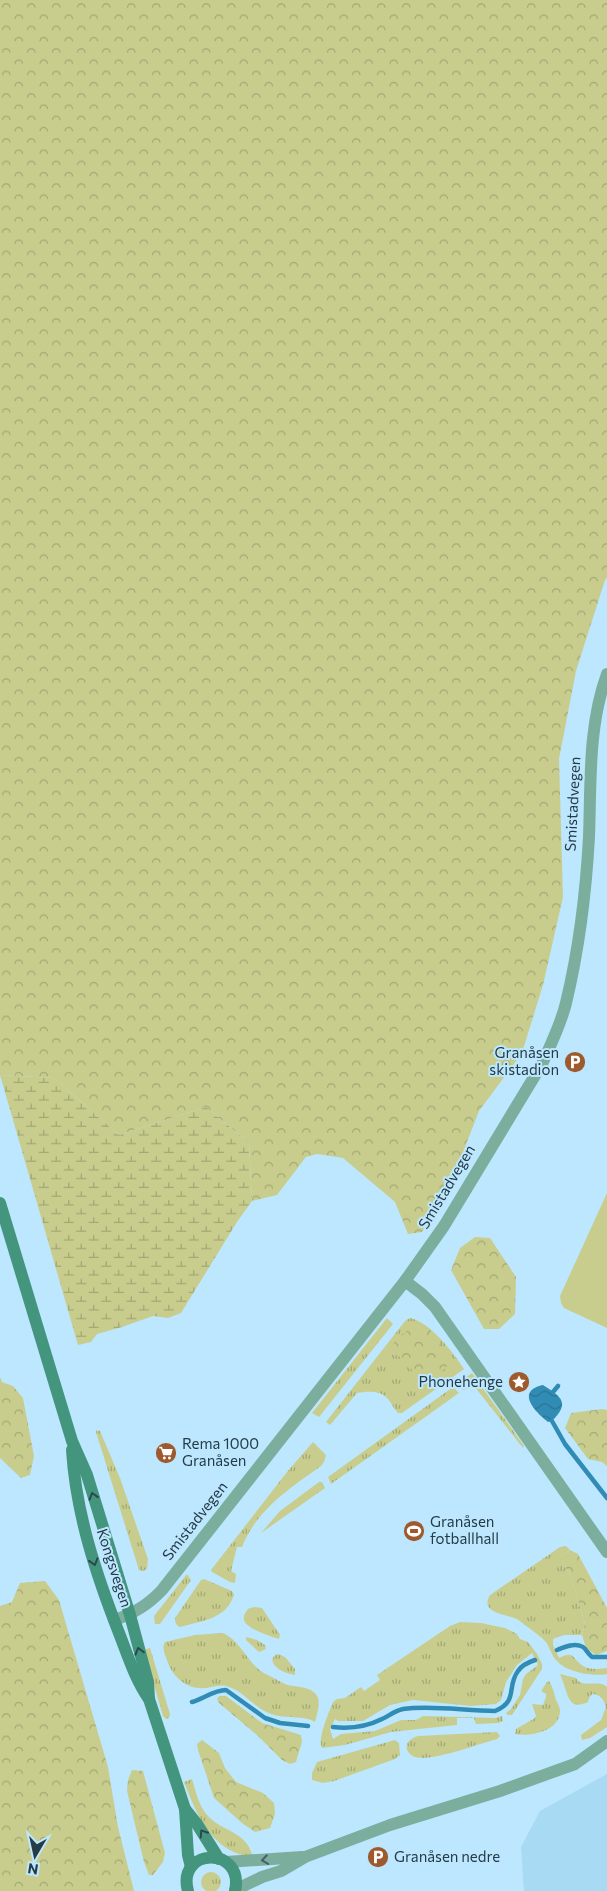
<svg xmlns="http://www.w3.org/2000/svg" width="607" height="1891" font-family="Commissioner,sans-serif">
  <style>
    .built { fill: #a8daf3 }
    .grass { fill: url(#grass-tufts) }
    .forest { fill: url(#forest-crowns) }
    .wetland { fill: url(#wetland-marsh) }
    .park { fill: #c8cd8d }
    .water { fill: url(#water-waves) }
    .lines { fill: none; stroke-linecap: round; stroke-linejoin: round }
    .stream { stroke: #318cb5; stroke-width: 4.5 }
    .minor { stroke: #7cae9d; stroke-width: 12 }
    .tertiary { stroke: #7cae9d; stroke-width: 12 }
    .secondary { stroke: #43957d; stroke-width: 12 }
    .oneway { stroke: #2a484e }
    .oneway2 { stroke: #436364 }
    .labels { text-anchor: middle; stroke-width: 4; stroke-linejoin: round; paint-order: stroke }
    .street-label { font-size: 15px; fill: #253b46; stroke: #bce7ff }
    .poi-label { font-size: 15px; fill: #253b46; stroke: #bce7ff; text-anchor: start }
  </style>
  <defs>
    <pattern id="grass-tufts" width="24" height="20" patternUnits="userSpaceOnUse" patternTransform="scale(1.25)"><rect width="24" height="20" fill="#c8cd8d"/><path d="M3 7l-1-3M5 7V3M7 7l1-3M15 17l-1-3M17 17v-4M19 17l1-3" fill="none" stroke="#a2a875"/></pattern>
    <pattern id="forest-crowns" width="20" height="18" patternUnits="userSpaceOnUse" patternTransform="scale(1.25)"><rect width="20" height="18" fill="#c8cd8d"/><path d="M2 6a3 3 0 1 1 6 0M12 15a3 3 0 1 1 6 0" fill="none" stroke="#a2a875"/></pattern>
    <pattern id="wetland-marsh" width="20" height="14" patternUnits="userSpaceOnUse" patternTransform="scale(1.25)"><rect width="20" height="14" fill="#c8cd8d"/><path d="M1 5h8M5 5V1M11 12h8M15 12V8" fill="none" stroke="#a2a875"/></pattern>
    <pattern id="water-waves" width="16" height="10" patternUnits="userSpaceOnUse" patternTransform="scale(1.25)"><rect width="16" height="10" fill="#318cb5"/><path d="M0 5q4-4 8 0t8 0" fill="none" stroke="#297495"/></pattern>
  </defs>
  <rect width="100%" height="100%" fill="#bce7ff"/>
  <polygon class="built" points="607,1774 607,1891 524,1891 521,1847 540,1811"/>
  <g class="grass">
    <polygon points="387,1318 393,1324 319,1417 312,1413"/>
    <path d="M410 1318C430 1322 453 1352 464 1369L402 1413H398C394 1409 392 1404 388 1399 381 1390 367 1391 357 1393L330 1425 326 1422 405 1321Z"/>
    <polygon points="472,1373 524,1446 523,1448 474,1386 463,1390 458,1383"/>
    <polygon points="453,1387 459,1393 331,1484 328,1477"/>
    <polygon points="97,1430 100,1431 120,1478 148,1559 147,1569 143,1571 139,1570 96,1432"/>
    <path d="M313 1442 326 1455 324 1462 321 1466C289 1489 257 1509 242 1547H237L231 1571 236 1574 235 1583 230 1582 212 1572 211 1570 287 1472Z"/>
    <polygon points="319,1482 322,1482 325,1488 261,1533 280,1511"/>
    <path d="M566 1546 570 1550 562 1556V1561L571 1577 585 1624 582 1635H564L553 1639V1645L559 1658C575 1650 572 1659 583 1666 589 1670 600 1669 607 1668V1674C593 1677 566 1672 557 1661 551 1655 550 1647 545 1641 542 1637 526 1626 521 1622 511 1613 478 1615 490 1595L560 1547Z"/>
    <polygon points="187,1574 191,1580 160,1624 155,1624 154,1616"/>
    <path d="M204 1579 232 1591 234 1594C228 1619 201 1621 180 1627 176 1625 175 1623 175 1618L201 1580Z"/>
    <path d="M254 1607 262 1608 280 1635 279 1639C271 1637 245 1628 244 1620 243 1615 246 1612 248 1609Z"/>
    <path d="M460 1622 481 1623 505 1628 517 1634 520 1639 528 1642 537 1654 542 1664V1669L512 1715H508L506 1713 511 1709 520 1695 523 1679 526 1674 538 1665 532 1653 517 1665 506 1682 501 1700 496 1704 471 1706 413 1700 390 1705 363 1721H338L335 1719 330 1729 333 1739 341 1734 375 1731 401 1720H416L423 1716 496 1718 502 1716 503 1721 498 1723 476 1724 474 1718H457V1725L391 1732 345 1745 322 1748C317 1739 329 1712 333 1702L337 1699 345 1698 361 1687 364 1691 380 1680 377 1675 450 1626Z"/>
    <path d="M223 1633C243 1642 248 1667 268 1675 274 1678 279 1681 285 1684 295 1688 311 1685 317 1696 321 1703 317 1714 315 1722 304 1715 285 1719 271 1714 255 1709 245 1692 229 1687 222 1684 218 1686 211 1687 192 1692 175 1681 168 1663 166 1656 161 1649 165 1642L195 1635Z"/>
    <polygon points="246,1637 257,1640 265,1645 266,1649 259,1652 246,1640"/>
    <polygon points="150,1648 170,1714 169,1718 166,1719 163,1716 144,1650"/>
    <path d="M278 1654 285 1657 295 1669V1675C285 1673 275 1670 272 1660L274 1656Z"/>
    <path d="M560 1674 576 1678C582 1689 599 1679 607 1687V1727L590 1738 582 1740 581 1735 601 1720 606 1707C604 1700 601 1695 593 1694L590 1696 588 1702C570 1710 569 1699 564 1685 563 1681 561 1677 560 1674Z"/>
    <path d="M549 1681C553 1687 554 1693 556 1700 558 1704 560 1707 560 1711 560 1731 530 1737 515 1734L516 1729 535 1718 536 1716 532 1704 543 1705 546 1697V1694L541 1691 547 1682Z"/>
    <path d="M497 1732 500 1736 497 1739C475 1745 445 1757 422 1758 405 1758 400 1741 418 1736Z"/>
    <polygon points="395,1740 399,1743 400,1755 395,1759 334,1781 323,1783 312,1780 312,1773 317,1762"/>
    <path d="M192 1779C196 1792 199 1808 210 1818 226 1833 246 1831 253 1857 212 1853 197 1815 184 1782Z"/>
    <circle cx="211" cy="1882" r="10"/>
  </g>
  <g class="forest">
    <polygon points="0,0 607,0 607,578 605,580 576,671 559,759 563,897 543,985 522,1053 479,1111 446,1196 422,1232 408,1234 395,1202 343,1158 317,1154 306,1157 277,1195 252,1201 249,1143 206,1107 119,1135 54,1078 0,1075"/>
    <polygon points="475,1237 490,1238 516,1277 515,1314 499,1329 484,1329 451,1270 460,1248"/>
    <polygon points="414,1326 425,1327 450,1356 446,1368 430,1379 415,1374 403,1358 393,1354 390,1347 401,1335"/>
    <polygon points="0,1377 2,1382 13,1386 23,1398 34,1456 30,1475 21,1478 0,1458"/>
    <polygon points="602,1409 607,1410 607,1466 602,1462 588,1459 565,1428 571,1413"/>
    <polygon points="570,1550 578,1554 607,1608 607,1651 596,1655 586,1648 582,1635 585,1624 571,1577 562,1561 562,1556"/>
    <polygon points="45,1581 59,1600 108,1767 118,1827 134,1891 0,1891 0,1606 12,1602 20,1583"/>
    <polygon points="219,1696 226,1696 262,1723 301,1735 302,1742 296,1762 290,1764 282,1760 258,1736 219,1703 217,1699"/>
    <polygon points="202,1740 219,1753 225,1768 236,1782 263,1793 274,1803 275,1814 270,1828 255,1832 242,1823 214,1798 198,1750 197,1744"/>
    <polygon points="132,1770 143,1771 165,1853 163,1862 153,1875 149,1875 144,1862 127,1791 128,1780"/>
  </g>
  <polygon class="wetland" points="0,1075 54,1078 119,1135 206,1107 249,1143 252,1201 237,1222 181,1313 168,1318 153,1316 122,1327 97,1334 91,1342 78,1345"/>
  <polygon class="park" points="607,1193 607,1328 564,1308 561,1303 560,1296"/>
  <path class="water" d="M543 1385C562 1397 570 1403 552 1421L548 1422C535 1412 515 1391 543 1385Z"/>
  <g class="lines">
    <g class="stream">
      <polyline points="553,1392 558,1386"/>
      <polyline points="552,1421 565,1444 607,1498"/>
      <path d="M557 1650C564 1647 576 1642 583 1647 586 1649 588 1654 592 1657H607"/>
      <path d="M192 1702C203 1699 214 1690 226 1690L265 1718 280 1723 308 1726"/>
      <path d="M333 1727C350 1729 366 1727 382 1719 389 1716 394 1711 403 1709 433 1705 465 1711 495 1711 519 1701 506 1687 518 1671 521 1666 529 1662 535 1660"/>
    </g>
    <g class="minor">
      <polyline points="405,1281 422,1294 435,1307 607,1552"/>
      <polyline points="226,1862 302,1857"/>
      <polyline points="235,1890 262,1877 281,1871 305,1857 390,1825 500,1791 575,1764 607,1741"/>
    </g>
    <path class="tertiary" d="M114 1620C134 1614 148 1605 162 1590L405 1281 444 1226 542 1064C551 1044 561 1024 566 1003 579 949 586 892 589 837 591 783 588 726 607 674"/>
    <g class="secondary">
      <polyline points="0,1203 72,1441 87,1475 130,1615 148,1682 149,1699 185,1809 188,1855 191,1867"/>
      <path d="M72 1450C76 1514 96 1574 119 1633 128 1656 135 1679 149 1699"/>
      <polyline points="185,1809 197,1824 219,1859"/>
      <path d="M188 1891C176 1847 245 1846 235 1891"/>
    </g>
  </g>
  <defs><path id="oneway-chevron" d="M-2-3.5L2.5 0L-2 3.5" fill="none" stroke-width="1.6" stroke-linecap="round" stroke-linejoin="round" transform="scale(1.25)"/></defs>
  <g class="oneway">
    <use href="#oneway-chevron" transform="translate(93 1496) rotate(-107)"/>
    <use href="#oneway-chevron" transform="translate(94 1562) rotate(73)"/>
    <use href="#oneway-chevron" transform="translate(139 1651) rotate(-106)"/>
    <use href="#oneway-chevron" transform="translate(203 1833) rotate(-123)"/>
  </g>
  <use class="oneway2" href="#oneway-chevron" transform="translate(265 1860) rotate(171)"/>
  <defs>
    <g id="parking-disc" transform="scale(1.125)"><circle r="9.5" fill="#9e5a2d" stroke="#bce7ff"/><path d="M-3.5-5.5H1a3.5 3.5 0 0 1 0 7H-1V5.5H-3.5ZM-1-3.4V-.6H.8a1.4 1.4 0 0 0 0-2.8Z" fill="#fff"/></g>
    <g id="sight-disc" transform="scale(1.125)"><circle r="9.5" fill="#9e5a2d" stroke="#bce7ff"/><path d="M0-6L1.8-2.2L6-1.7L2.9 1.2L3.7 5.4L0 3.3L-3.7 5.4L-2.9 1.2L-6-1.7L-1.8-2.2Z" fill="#fff"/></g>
    <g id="supermarket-disc" transform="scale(1.125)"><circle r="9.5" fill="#9e5a2d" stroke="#bce7ff"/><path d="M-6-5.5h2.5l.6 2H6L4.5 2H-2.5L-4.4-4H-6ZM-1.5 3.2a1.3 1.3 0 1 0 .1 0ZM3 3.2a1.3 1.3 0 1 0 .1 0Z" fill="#fff"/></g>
    <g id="stadium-disc" transform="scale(1.125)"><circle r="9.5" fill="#9e5a2d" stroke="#bce7ff"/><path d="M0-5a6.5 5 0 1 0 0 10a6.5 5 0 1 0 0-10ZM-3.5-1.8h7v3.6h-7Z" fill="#fff"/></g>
  </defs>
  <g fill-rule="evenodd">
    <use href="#parking-disc" x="575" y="1062"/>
    <use href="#sight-disc" x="519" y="1382"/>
    <use href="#supermarket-disc" x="166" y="1453"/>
    <use href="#stadium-disc" x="414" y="1531"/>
    <use href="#parking-disc" x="378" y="1857"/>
  </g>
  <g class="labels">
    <g class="street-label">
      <text transform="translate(573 804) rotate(-87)" y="5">Smistadvegen</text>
      <text transform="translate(447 1187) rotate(-59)" y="5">Smistadvegen</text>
      <text transform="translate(195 1521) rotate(-52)" y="5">Smistadvegen</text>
      <text transform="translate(114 1568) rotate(72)" y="5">Kongsvegen</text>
    </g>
    <g class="poi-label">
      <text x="559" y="1058" text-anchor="end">Granåsen<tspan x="559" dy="17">skistadion</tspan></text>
      <text x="503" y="1387" text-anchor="end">Phonehenge</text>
      <text x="182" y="1449">Rema 1000<tspan x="182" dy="17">Granåsen</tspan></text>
      <text x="430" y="1527">Granåsen<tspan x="430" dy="17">fotballhall</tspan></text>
      <text x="394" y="1862">Granåsen nedre</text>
    </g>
  </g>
  <g transform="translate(35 1856) rotate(189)" stroke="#bce7ff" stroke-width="4" paint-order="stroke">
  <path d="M0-4L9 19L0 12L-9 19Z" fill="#253b46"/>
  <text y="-8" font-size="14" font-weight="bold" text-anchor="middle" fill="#253b46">N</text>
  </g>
</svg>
